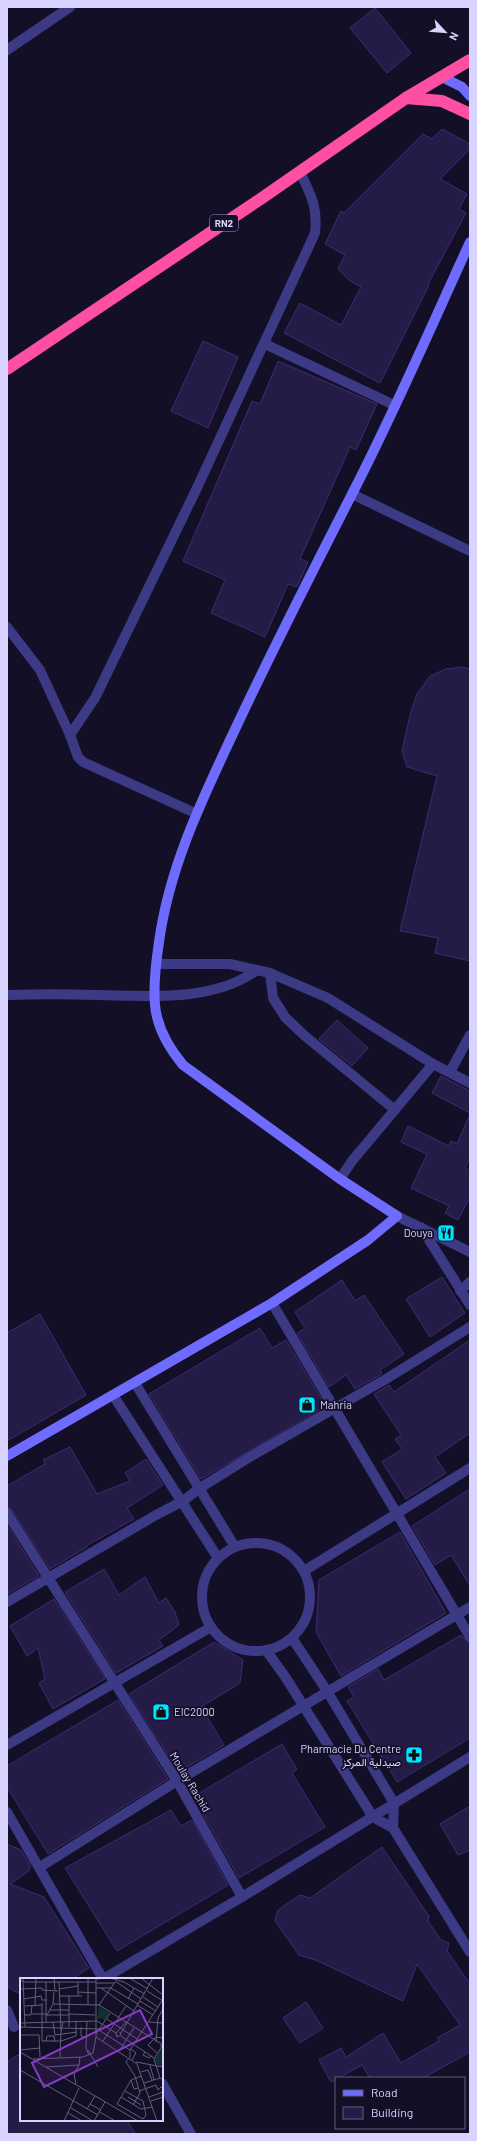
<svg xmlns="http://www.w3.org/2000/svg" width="477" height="2141" font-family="Barlow,Vazirmatn,sans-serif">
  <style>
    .building { fill: #241b47; stroke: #3b2d73 }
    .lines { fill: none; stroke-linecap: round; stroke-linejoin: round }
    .street { stroke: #3d3a85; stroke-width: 10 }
    .secondary { stroke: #6f6bff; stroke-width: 10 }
    .highway { stroke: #ff4fa3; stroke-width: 12 }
    .labels { text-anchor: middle; stroke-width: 3.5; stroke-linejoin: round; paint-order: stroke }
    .shield { fill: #130f26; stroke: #9e99be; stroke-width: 1 }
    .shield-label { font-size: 10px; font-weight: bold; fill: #d9d4ff }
    .poi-label { font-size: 11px; fill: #d9d4ff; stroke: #130f26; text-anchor: end }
    .street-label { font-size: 11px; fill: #d9d4ff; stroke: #130f26 }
    .inset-road { fill: none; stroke: #625e7d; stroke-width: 1 }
    .view { fill: #843dc5; fill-opacity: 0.15; stroke: #843dc5; stroke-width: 2 }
    .inset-edge { fill: none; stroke: #d9d4ff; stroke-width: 2 }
  </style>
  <rect width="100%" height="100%" fill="#130f26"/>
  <g class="building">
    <polygon points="375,8 411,53 387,73 350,28"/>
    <polygon points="442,129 470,144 470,149 440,179 467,194 459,209 466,213 428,284 429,285 380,383 284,333 300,303 341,325 361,287 349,280 338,269 345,255 325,244 341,211 344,213 423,134 432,139"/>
    <polygon points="203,341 238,357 208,428 171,411"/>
    <polygon points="278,361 377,404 356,450 350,447 300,559 308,562 297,587 288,584 265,637 211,613 225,580 183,561 252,401 260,404"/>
    <polygon points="462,667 470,669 470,961 435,953 438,938 400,931 437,776 407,767 402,751 410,715 417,694 430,676 446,669"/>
    <polygon points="337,1020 368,1048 352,1066 319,1039"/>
    <polygon points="441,1076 470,1091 470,1113 432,1093"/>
    <polygon points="470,1114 470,1157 465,1168 470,1171 470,1197 458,1220 445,1213 449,1206 411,1188 427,1154 401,1142 408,1126 449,1146 451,1141 457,1144"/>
    <polygon points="442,1277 465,1313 430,1337 406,1299"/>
    <polygon points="342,1280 355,1301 364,1295 404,1354 380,1370 382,1374 355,1389 346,1375 329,1387 297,1333 305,1328 295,1312"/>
    <polygon points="40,1314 86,1395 7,1441 7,1333"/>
    <polygon points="260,1328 272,1348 286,1340 326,1406 201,1479 149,1394"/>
    <polygon points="470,1340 470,1433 435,1457 446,1473 406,1499 382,1462 402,1449 395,1439 401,1435 374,1394 389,1385 394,1392"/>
    <polygon points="70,1447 97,1494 130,1481 125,1473 146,1459 163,1485 127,1508 134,1519 86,1546 87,1547 50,1569 12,1510 7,1507 7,1486 45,1464 43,1460"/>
    <polygon points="470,1489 470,1586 451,1555 435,1565 412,1526"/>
    <polygon points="7,1525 39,1576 7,1594"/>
    <polygon points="400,1532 446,1613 341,1676 316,1632 319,1580"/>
    <polygon points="104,1569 119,1595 145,1577 159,1603 166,1598 175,1612 179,1625 159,1640 163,1646 116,1673 65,1592"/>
    <polygon points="54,1599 105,1679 53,1709 39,1683 45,1679 38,1648 27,1656 10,1626"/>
    <polygon points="461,1635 470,1644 470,1738 397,1782 347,1701 354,1697 348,1687 378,1669 384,1680"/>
    <polygon points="214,1642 243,1660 240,1683 201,1707 224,1745 179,1772 129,1694"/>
    <polygon points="118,1700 168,1779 48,1854 7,1787 7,1766"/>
    <polygon points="282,1744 297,1769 292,1773 325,1827 239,1878 203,1814 205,1812 196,1795"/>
    <polygon points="470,1806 470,1850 458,1855 440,1824"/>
    <polygon points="171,1810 181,1826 192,1820 228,1885 117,1951 65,1868"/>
    <polygon points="7,1844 21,1850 31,1866 29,1868 30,1870 10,1884 44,1897 89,1968 72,1979 21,1979 21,1994 10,1989 7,1984"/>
    <polygon points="382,1847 429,1916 428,1921 441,1940 449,1943 447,1951 470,1984 470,2052 423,2078 370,2078 362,2065 331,2082 319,2060 341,2048 346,2057 383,2033 401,2063 439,2041 437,2038 460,2025 417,1964 403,2001 318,1961 299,1955 275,1921 278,1910 300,1895 310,1898"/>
    <polygon points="306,2002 323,2028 300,2043 283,2018"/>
    <polygon points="21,2053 21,2120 126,2120 136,2134 7,2134 7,2062"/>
  </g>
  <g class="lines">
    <g class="street">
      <polyline points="7,50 70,7"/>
      <polyline points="265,344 394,405"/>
      <polyline points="352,494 470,551"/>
      <polyline points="7,627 40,670 70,735"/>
      <path d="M195 813 83 762 78 757 70 735 95 698 196 490 315 233C318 207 311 195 300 172"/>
      <polyline points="156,964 230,964 270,973 328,998 433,1064 470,1083"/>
      <polyline points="270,973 273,998 285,1017 305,1036 395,1110"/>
      <path d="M7 995C37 994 68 994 98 995 149 996 214 1002 257 970"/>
      <polyline points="450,1072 470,1035"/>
      <polyline points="340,1179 352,1161 433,1064"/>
      <polyline points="397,1216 470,1252"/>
      <polyline points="421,1227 470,1305"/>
      <polyline points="460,1291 470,1282"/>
      <polyline points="272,1303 470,1637"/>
      <polyline points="135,1383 235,1547"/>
      <polyline points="113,1395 218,1558"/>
      <polyline points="7,1513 177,1781 242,1897"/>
      <circle cx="256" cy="1597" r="54"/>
      <polyline points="304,1571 470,1468"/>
      <polyline points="7,1602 156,1515 183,1501 200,1488 248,1458 386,1379 470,1327"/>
      <polyline points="292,1638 327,1691 394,1803 393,1828"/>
      <polyline points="266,1650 286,1678 373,1817 393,1828 470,1952"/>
      <polyline points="7,1745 211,1627"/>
      <polyline points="7,1812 103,1979"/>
      <polyline points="40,1867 177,1781 470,1607"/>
      <polyline points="103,1979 242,1897 470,1757"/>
      <polyline points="7,2010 14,2027"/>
      <polyline points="162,2083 191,2134"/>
    </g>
    <g class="secondary">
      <polyline points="442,77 462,87 470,96"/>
      <path d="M7 1456 272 1303 368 1240 397 1216 340 1179 183 1065C169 1048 157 1028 155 1005 153 984 156 962 159 942 169 869 200 804 231 738 269 656 310 576 351 496 394 413 431 327 470 242"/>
    </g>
    <g class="highway">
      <polyline points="406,98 442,101 470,114"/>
      <polyline points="7,369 262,198 406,98 470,60"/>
    </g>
  </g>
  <defs>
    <g id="restaurant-square" transform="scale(0.9)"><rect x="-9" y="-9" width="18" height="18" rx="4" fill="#00e5ff" stroke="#130f26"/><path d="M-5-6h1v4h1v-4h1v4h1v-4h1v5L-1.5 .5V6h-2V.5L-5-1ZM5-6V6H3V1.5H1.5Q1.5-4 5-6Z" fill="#111"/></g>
    <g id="shop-square" transform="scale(0.9)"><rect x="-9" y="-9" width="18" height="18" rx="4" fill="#00e5ff" stroke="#130f26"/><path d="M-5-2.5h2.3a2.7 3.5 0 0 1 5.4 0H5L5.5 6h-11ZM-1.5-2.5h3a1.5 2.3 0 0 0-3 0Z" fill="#111"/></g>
    <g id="pharmacy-square" transform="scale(0.9)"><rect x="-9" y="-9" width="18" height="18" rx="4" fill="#00e5ff" stroke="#130f26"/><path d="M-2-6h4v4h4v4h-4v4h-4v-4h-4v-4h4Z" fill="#111"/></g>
  </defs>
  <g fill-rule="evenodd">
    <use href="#restaurant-square" x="446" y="1233"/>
    <use href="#shop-square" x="307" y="1405"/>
    <use href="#shop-square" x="161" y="1712"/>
    <use href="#pharmacy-square" x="414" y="1755"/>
  </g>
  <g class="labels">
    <rect class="shield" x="210" y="215" width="28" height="16" rx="3"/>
    <g class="shield-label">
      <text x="224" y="227">RN2</text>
    </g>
    <g class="poi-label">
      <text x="433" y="1237">Douya</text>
      <text x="320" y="1409" text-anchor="start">Mahria</text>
      <text x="174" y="1716" text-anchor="start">EIC2000</text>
      <text x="401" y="1753">Pharmacie Du Centre<tspan x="401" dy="13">صيدلية المركز</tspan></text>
    </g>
    <g class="street-label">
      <text transform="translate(190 1782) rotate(59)" y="4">Moulay Rachid</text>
    </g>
  </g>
  <g transform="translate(20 1978)">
    <rect width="143" height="143" fill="#130f26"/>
    <path d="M79 28 89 35 85 42 81 40 77 42ZM141 71H143V88L137 87 135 81Z" fill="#12302f"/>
    <path class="inset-road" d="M34 0 35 13M121 0 143 17M3 1 5 49M76 1 90 0 104 4 114 10 108 21M111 1 128 11M0 2 5 4H76M95 3 121 21M26 4V44M39 4 41 53 43 44M58 4V18M76 5H94M76 10H91L118 26M81 10 114 33M114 10 125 16M0 11 22 10V12L38 13M39 11 58 8M127 13 143 23M58 14 76 15M39 18H62M49 18V49M123 19 138 29M4 21 21 18 22 22H27M120 23 136 33M22 25V63H41L56 58V44M33 26 79 27 143 67M68 26V0M15 27 16 0M79 27 95 4M117 27 133 37M5 28 22 27M30 32H49M12 36H26M49 36 75 37M5 37H11L12 27M26 37H49M27 37 33 26 34 14M87 41 117 61M67 43 66 70 69 77M33 44 35 57 57 54M129 44 143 45M0 45 77 43 96 55M0 49 80 51M61 49V58L67 60M79 52 110 72M100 54 101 57 97 59 96 55 106 44M101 55 133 0M76 56 90 35M0 57H19L20 79M101 58 134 80M76 59 117 86 137 143M26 63 27 58H34L35 63M83 63 106 28M136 64 138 40 143 31M140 67 142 68 134 81 140 100 143 102M111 71 116 75 112 82M0 72 20 70M68 72 78 89M99 73 114 50M0 74 118 143M125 74 123 77 129 80 131 78M137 75 128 67 136 59 143 60M40 79 41 53M109 80 106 84 115 98 120 115 113 127M110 80V72L143 21M13 81 63 79 73 75 76 59V0M116 84 143 89M130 87 134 102M26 89 59 87 60 79M0 92 78 137M121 94 128 92 132 102M111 102 114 111 118 110M124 105 140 100M56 106 54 96 59 87M119 113 136 107 138 112 141 109 143 110M101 119 121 131 132 129M108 119 121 127M129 119 143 114M131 123 143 119M70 126 81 132M97 126 123 141 126 137 123 123 105 113M97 126 111 102 122 98M51 130 73 143M67 131 75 118M80 134 95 143M48 135 62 143M44 143 59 110M74 143 85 124"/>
    <path class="view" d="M120 32 132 56 24 109 12 85Z"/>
    <rect width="143" height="143" class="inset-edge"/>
  </g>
  <rect width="477" height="2141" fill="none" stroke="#d9d4ff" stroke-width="16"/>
  <rect x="335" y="2077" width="130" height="52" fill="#130f26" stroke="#625e7d"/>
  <rect x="343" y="2090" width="20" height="6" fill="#6f6bff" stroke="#625e7d"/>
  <text x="371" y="2097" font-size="12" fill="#d9d4ff">Road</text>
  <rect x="343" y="2107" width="20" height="12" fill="#241b47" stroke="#625e7d"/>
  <text x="371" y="2117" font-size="12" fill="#d9d4ff">Building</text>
  <g transform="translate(445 32) rotate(116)" stroke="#130f26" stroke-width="3" paint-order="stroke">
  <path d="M0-3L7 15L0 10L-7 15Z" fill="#d9d4ff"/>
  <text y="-6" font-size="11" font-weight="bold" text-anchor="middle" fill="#d9d4ff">N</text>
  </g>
</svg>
